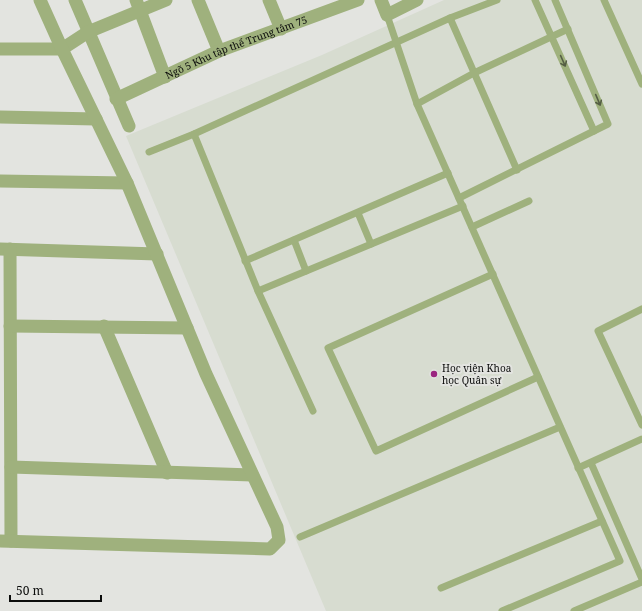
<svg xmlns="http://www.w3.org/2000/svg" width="642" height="611" font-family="'Noto Serif',serif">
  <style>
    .built { fill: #d7dcd0 }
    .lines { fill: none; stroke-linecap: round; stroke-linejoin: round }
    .lane { stroke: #9fb17d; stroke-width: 7 }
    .street { stroke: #9fb17d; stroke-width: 13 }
    .oneway { stroke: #555e44 }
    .poi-dot { fill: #9b2580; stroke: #e3e4e0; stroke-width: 1.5 }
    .labels { text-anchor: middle; stroke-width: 4; stroke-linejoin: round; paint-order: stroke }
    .street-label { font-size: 10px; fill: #0b0c0b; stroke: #e3e4e0 }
    .poi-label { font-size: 10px; fill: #0b0c0b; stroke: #e3e4e0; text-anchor: start }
  </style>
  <rect width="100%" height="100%" fill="#e3e4e0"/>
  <polygon class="built" points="444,0 642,0 642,611 326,611 126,136 322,55"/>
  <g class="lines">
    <g class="lane">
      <polyline points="535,0 594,131"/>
      <polyline points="604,0 642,84"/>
      <polyline points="387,15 417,104 620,561 502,611"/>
      <polyline points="450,18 517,170"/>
      <polyline points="417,104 474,73 568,29"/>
      <polyline points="194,134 258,291 313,411"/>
      <polyline points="149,152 194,134 450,18 497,0"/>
      <polyline points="459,198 608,124 555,0"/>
      <polyline points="358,213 371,244"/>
      <polyline points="472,227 529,201"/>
      <polyline points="294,240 306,271"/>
      <polyline points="245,261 448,173"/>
      <polyline points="493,274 328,348 376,451 538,377"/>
      <polyline points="258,291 463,206"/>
      <polyline points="642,309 598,331 642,425"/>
      <polyline points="591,463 642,579"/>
      <polyline points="578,468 642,439"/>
      <polyline points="300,537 560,427"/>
      <polyline points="441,588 602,521"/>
      <polyline points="574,611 642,582"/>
    </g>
    <g class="street">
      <polyline points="75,0 129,126"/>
      <polyline points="136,0 165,77"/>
      <polyline points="198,0 219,51"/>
      <polyline points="269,0 281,29"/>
      <polyline points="381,0 387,15 417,0"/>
      <polyline points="0,49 62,49 88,32 166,0"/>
      <path id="s1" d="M116 99 219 51 358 0"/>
      <polyline points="0,117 96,119"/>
      <polyline points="0,181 127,183"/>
      <polyline points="0,249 157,254"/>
      <polyline points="10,249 11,541"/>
      <polyline points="10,326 187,328"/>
      <polyline points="104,326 167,473"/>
      <polyline points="11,467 252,475"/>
      <polyline points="0,541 270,549 279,540 277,527 206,374 127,183 62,49 40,0"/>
    </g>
  </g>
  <defs><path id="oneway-shaft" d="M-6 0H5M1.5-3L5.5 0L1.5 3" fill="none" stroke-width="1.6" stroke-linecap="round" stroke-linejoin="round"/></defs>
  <g class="oneway">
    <use href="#oneway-shaft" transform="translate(563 61) rotate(66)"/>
    <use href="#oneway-shaft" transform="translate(598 100) rotate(67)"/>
  </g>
  <circle class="poi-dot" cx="434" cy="374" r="4"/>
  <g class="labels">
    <g class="street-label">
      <text dy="4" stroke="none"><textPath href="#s1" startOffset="131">Ngõ 5 Khu tập thể Trung tâm 75</textPath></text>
    </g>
    <g class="poi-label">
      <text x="442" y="372">Học viện Khoa<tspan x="442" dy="12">học Quân sự</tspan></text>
    </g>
  </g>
  <path d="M10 595v6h91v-6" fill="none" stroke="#0b0c0b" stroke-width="2"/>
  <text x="16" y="595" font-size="12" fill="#0b0c0b" stroke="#e3e4e0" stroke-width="3" paint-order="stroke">50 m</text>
</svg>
